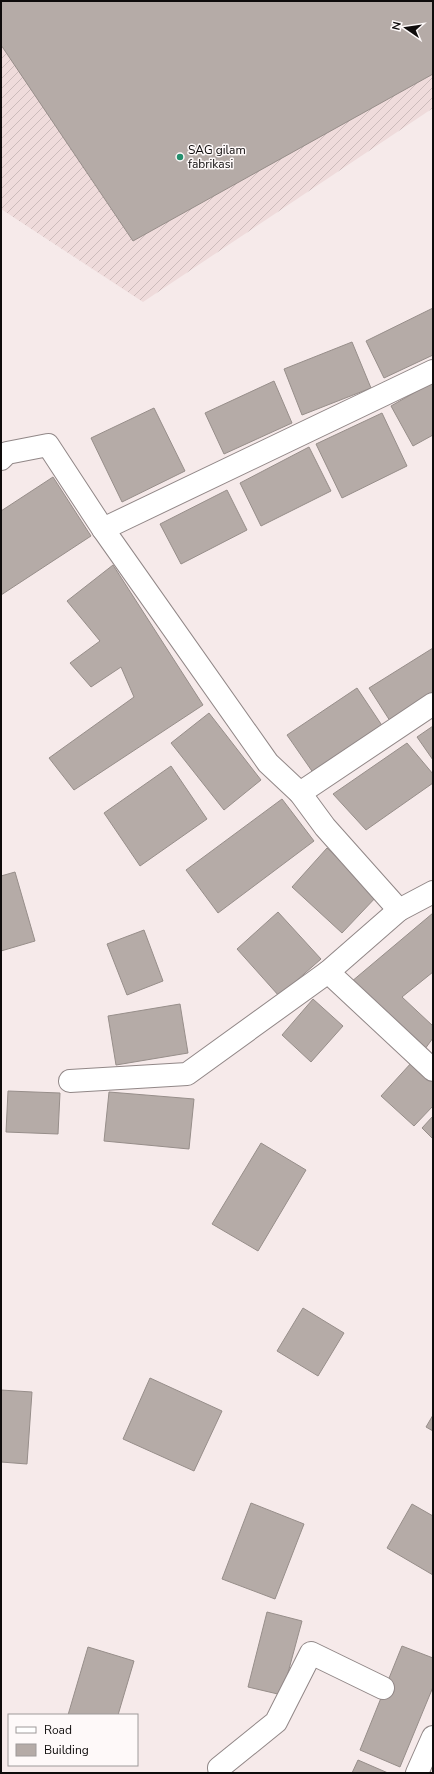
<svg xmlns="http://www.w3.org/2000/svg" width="434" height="1774" font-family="'Nunito Sans',sans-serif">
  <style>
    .industrial { fill: url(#industrial-furrows) }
    .building { fill: #b5aba7; stroke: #978e8a }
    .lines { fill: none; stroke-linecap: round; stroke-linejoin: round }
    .street-casing { stroke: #918787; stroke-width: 24 }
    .street { stroke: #fff; stroke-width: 22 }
    .poi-dot { fill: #258f6e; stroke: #fef9f9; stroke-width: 1.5 }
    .labels { text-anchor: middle; stroke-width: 3; stroke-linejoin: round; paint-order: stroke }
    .poi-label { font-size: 12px; fill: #0e0b0b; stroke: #fef9f9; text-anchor: start }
  </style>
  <defs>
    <pattern id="industrial-furrows" width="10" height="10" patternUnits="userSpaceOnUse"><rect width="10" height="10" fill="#efdbdb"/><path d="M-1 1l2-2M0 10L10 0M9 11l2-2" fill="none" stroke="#cbb"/></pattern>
  </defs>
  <rect width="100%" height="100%" fill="#f6eaea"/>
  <polygon class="industrial" points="1,1 433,1 433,108 143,302 1,209"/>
  <g class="building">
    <polygon points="1,1 433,1 433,74 133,241 1,45"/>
    <polygon points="433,308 433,355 384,378 366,341"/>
    <polygon points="352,342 371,388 302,415 284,369"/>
    <polygon points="274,381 292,423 224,454 205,413"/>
    <polygon points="433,382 433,435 413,446 391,406"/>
    <polygon points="154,408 185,471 122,502 91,438"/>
    <polygon points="382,413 407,466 342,498 316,444"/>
    <polygon points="309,447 331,491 261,526 240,483"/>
    <polygon points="53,477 91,536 1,595 1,511"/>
    <polygon points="227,490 247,530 181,564 160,524"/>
    <polygon points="113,565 203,705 74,790 49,758 134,697 121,667 91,687 70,663 100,641 67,601"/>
    <polygon points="433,648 433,698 392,724 369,688"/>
    <polygon points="357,688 383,727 314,774 287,735"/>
    <polygon points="209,713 261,780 224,810 171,743"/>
    <polygon points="433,726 433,760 417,737"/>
    <polygon points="407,743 433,774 433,783 366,830 333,794"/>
    <polygon points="171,766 207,819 140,866 104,813"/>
    <polygon points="282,799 314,841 218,913 186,870"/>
    <polygon points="327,848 378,895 342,933 292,887"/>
    <polygon points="15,872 35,941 1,951 1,876"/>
    <polygon points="278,912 321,959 279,996 237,949"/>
    <polygon points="433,913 433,972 402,997 433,1026 433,1038 422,1053 351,982"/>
    <polygon points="144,930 163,981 127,995 107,944"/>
    <polygon points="313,999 343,1026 311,1062 282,1035"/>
    <polygon points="180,1004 188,1053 116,1065 108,1016"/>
    <polygon points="412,1062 433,1082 433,1106 414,1126 381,1096"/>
    <polygon points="8,1091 60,1093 58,1134 6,1132"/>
    <polygon points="109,1092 194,1099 189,1149 104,1141"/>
    <polygon points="433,1116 433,1139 422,1128"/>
    <polygon points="261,1143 306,1170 258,1251 212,1224"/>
    <polygon points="303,1308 344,1333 318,1376 277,1351"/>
    <polygon points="150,1378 222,1411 194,1471 123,1439"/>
    <polygon points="1,1390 32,1392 27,1464 1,1462"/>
    <polygon points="433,1415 433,1431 426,1427"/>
    <polygon points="251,1503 304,1524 275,1599 222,1579"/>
    <polygon points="412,1504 433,1516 433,1575 387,1548"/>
    <polygon points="267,1612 302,1621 282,1695 248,1687"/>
    <polygon points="402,1646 433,1658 433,1687 400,1767 360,1750"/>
    <polygon points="88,1647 134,1661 118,1715 68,1715"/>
    <polygon points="358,1760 388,1773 352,1773"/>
  </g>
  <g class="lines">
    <g class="street-casing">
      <g id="street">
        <polyline points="1,459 7,453 48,445 103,529 268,763 300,793 325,827 399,910 433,892"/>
        <polyline points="103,529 433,371"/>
        <polyline points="300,793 433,704"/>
        <polyline points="328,972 399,910"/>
        <polyline points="70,1081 187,1074 328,972 433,1070"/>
        <polyline points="220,1773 219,1768 276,1722 311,1653 383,1688"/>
        <polyline points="417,1773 433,1737"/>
      </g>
    </g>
    <use href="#street" class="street"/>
  </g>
  <circle class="poi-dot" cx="180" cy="157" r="4"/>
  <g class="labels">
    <g class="poi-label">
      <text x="188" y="154">SAG gilam<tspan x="188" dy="14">fabrikasi</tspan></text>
    </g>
  </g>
  <rect width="434" height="1774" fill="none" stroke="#0e0b0b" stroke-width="4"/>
  <rect x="8" y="1714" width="130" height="52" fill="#fef9f9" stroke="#9e9a9a"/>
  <rect x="16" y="1727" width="20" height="6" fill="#ffffff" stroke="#9e9a9a"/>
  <text x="44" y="1734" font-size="12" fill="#0e0b0b">Road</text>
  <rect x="16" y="1744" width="20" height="12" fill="#b5aba7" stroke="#9e9a9a"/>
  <text x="44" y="1754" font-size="12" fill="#0e0b0b">Building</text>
  <g transform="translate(406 28) rotate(283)" stroke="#fef9f9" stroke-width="3" paint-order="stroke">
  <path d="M0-3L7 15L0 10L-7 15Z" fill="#0e0b0b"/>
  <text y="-6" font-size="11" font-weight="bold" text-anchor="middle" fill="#0e0b0b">N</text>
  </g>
</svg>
